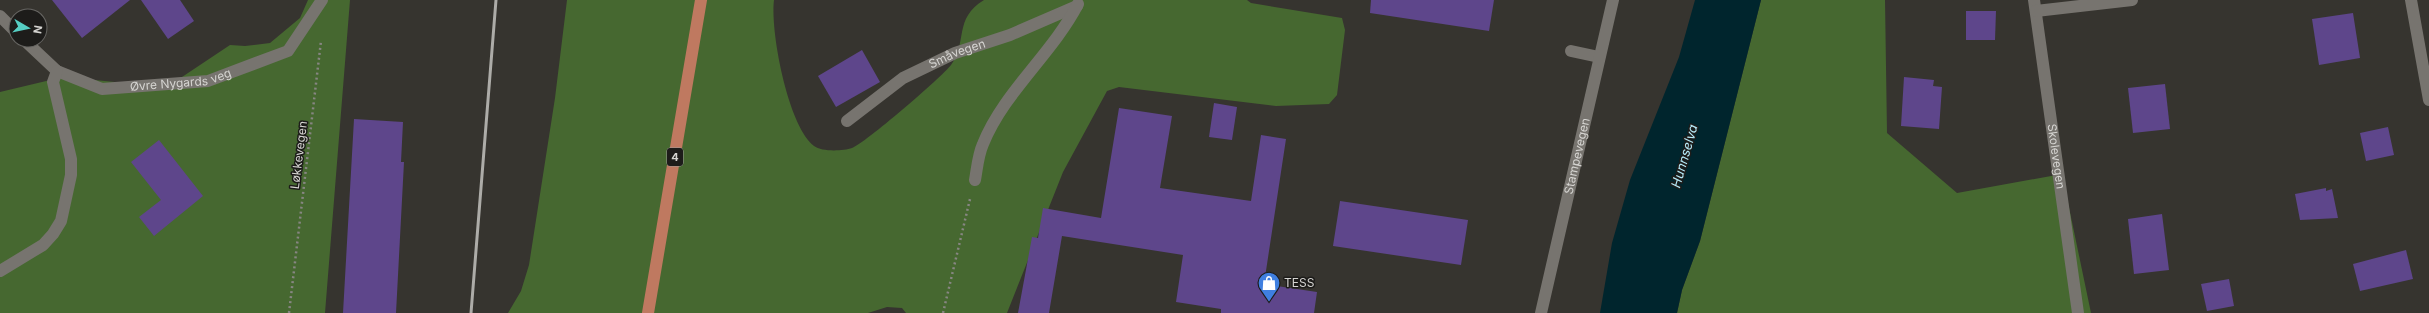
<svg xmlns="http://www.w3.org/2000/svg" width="2429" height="313" font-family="Inter,sans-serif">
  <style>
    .green { fill: #466830 }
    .water { fill: #00252d }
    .building { fill: #5e468b }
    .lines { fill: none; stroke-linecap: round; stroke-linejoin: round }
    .path { stroke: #878682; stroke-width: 2.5; stroke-dasharray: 2 3; stroke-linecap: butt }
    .minor { stroke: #77746f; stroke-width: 12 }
    .highway { stroke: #bf7960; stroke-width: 12 }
    .rail { stroke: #adaca8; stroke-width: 3 }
    .labels { text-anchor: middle; stroke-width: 3; stroke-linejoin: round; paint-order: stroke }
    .shield { fill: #1d1c1a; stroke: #9e9d9a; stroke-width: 1 }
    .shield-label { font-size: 11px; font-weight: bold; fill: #d5d4d1 }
    .street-label { font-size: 12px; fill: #d5d4d1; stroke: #1d1c1a }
    .poi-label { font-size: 12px; fill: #d5d4d1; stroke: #1d1c1a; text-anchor: start }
    .water-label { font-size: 13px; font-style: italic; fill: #b6ebf9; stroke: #1d1c1a }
  </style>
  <rect width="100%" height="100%" fill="#36342f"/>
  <g class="green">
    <polygon points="308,0 350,0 325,313 0,313 0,92 63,77 167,87 230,45 245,46 270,43 300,18"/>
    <path d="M567 0H774C770 31 788 126 814 146 822 152 843 151 852 148 864 144 942 77 951 65 968 42 953 19 984 0H1247L1251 3 1342 18 1345 30 1337 95 1329 104 1276 106 1119 87 1107 91 1063 172 1007 313H906L902 308 887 307 868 313H508L521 291 529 265 555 98Z"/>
    <polygon points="1761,0 1885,0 1887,133 1957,193 2062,174 2091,313 1677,313 1682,290 1700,241"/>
  </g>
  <polygon class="water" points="1695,0 1761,0 1700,241 1682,290 1677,313 1600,313 1612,243 1630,180 1679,57"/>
  <g class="building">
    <polygon points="52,0 130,0 82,38"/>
    <polygon points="141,0 180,0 194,21 168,39"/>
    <polygon points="1371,0 1494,0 1489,31 1370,13"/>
    <polygon points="1966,11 1996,11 1995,40 1966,40"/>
    <polygon points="2353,13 2360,58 2319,65 2312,19"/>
    <polygon points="862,50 880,82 836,107 818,76"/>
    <polygon points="1904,77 1934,80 1933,86 1942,87 1939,129 1901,126"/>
    <polygon points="2165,84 2170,129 2133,133 2128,88"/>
    <polygon points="1214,103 1237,107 1232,140 1209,137"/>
    <polygon points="1119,108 1172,116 1160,188 1251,201 1261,135 1286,139 1264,284 1317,292 1314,313 1221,313 1221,309 1176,302 1183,255 1062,236 1049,313 1018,313 1032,237 1038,238 1043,208 1101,218"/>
    <polygon points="354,119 403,122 401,162 404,162 396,313 343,313"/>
    <polygon points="2388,127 2394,155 2366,161 2360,133"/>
    <polygon points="159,140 203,196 154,236 139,217 161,200 131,162"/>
    <polygon points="2326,188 2326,191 2332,189 2338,218 2300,220 2295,194"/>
    <polygon points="1340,201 1468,220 1461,265 1333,246"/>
    <polygon points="2162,214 2169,270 2134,274 2128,219"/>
    <polygon points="2406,250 2413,279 2360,291 2353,264"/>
    <polygon points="2229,279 2234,306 2207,311 2201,284"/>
  </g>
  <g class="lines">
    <g class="path">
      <polyline points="289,313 321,41"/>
      <polyline points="943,313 970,199"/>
    </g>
    <g class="minor">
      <path id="s1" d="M2034 0 2078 313"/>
      <polyline points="2411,0 2429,100"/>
      <polyline points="2036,11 2132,0"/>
      <polyline points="0,16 16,32"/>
      <path id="s2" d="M24 40 57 71 102 89 208 81 288 51 322 0"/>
      <polyline points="1571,51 1599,57"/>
      <path id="s3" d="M847 121 903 78 955 53 1010 35 1077 6"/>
      <path d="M975 180C977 169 978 155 983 144 1004 92 1052 54 1078 4"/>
      <polyline points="0,271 43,245 53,234 61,221 71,175 71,159 53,82 57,71"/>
      <path id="s4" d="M1541 313 1613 0"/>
    </g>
    <polyline class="highway" points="648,313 701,0"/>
    <polyline class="rail" points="471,313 496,0"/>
  </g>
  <defs>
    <g id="shop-pin" transform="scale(1.15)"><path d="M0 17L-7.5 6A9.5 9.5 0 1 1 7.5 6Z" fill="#3f7fe0" stroke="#1d1c1a"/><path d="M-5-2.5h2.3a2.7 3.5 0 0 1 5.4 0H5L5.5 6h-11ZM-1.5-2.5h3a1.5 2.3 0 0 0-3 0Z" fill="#fff"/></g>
  </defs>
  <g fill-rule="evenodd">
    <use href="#shop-pin" x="1269" y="283"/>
  </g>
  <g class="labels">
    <rect class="shield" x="667" y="148" width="16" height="18" rx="3"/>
    <g class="shield-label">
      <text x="675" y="161">4</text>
    </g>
    <g class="street-label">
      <text dy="4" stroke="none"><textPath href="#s3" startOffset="130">Småvegen</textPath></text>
      <text dy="4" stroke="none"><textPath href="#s2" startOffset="173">Øvre Nygards veg</textPath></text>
      <text transform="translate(299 155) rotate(-83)" y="4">Løkkevegen</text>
      <text dy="4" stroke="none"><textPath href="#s4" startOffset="161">Stampevegen</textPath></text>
      <text dy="4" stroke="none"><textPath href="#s1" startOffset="158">Skolevegen</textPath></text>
    </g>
    <g class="poi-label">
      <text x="1284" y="287">TESS</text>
    </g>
    <g class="water-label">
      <text transform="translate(1684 156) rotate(-74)" y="5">Hunnselva</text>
    </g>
  </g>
  <g transform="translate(28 28) rotate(99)"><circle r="19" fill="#1d1c1a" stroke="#676663"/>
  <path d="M0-3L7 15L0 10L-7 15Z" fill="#56cec3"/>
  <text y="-6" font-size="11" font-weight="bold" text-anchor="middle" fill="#d5d4d1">N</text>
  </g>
</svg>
